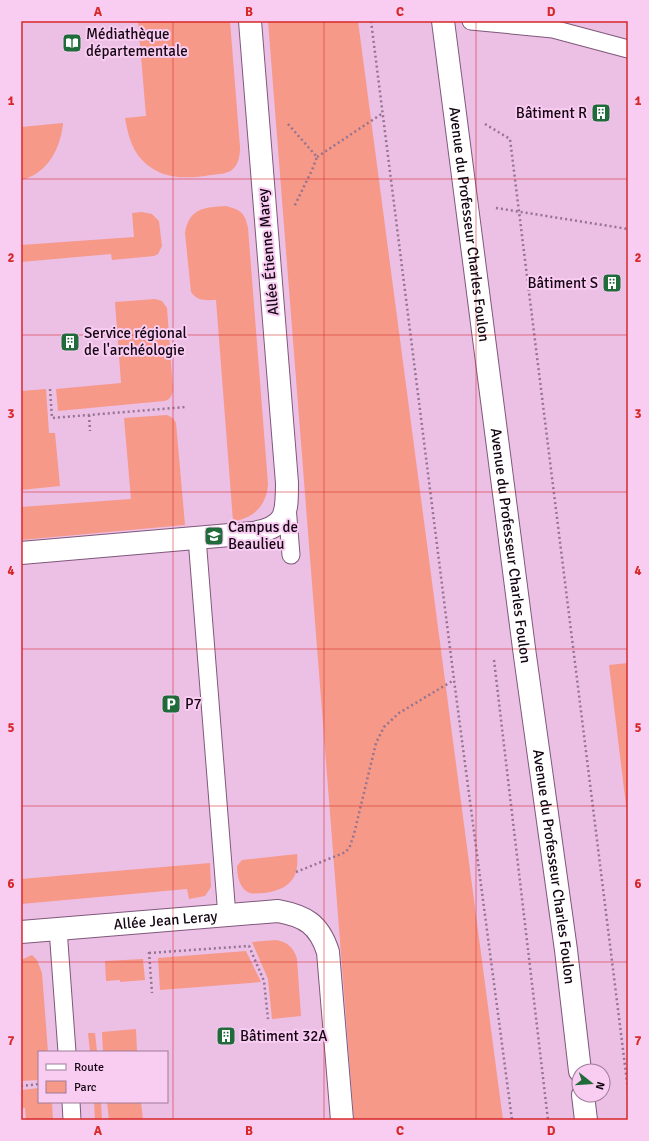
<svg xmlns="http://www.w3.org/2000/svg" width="649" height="1141" font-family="Signika,sans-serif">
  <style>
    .green { fill: #f69988 }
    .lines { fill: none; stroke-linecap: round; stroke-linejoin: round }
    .service-casing { stroke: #7f587a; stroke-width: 19 }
    .minor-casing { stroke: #7f587a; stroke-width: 24 }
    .secondary-casing { stroke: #7f587a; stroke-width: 24 }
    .path { stroke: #94748f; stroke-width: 2.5; stroke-dasharray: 2 3; stroke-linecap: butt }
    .service { stroke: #fff; stroke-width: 17 }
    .minor { stroke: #fff; stroke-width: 22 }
    .secondary { stroke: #fff; stroke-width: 22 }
    .grid { fill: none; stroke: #d62828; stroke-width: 1; stroke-opacity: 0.55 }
    .labels { text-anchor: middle; stroke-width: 4; stroke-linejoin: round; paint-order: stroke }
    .poi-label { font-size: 15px; fill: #140612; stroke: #f9ccf2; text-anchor: start }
    .street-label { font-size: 15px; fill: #140612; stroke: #f9ccf2 }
    .neatline { fill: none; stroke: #d62828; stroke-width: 1.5 }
    .grid-label { font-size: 13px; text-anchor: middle; font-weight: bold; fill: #d62828 }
  </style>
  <rect width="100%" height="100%" fill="#ecbfe5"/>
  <g class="green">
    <path d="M138 21H230L240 147C240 155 239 164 232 170 227 174 218 174 211 175 186 179 161 180 142 160 131 148 128 134 125 118L146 116Z"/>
    <polygon points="268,21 358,21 503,1120 354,1120"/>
    <path d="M63 123C61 148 47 174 21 180V127Z"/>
    <path d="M226 206C241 210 245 213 248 228L268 484C267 505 253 519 233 521L216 300C206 300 198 302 191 292L185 233C189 208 205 207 226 206Z"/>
    <polygon points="142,212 152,214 159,221 162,246 158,254 154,256 112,260 111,254 21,262 21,245 134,237 132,213"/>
    <path d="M155 299 162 301 167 308 173 390C172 396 170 400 164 401L58 411 56 389 121 383 115 302Z"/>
    <polygon points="46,389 49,433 55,433 60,486 21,490 21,391"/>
    <polygon points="167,415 173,418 176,423 185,525 21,540 21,507 131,499 124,418"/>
    <polygon points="628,663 628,822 609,665"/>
    <path d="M297 854C300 880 287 890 264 893 258 893 251 895 246 891 239 886 237 874 237 866L242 860Z"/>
    <polygon points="210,863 211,887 205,896 189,899 187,889 21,904 21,879"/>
    <path d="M276 940C288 942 294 948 297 959L301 1016 272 1019 268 979 252 942Z"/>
    <polygon points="246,951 261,982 160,990 158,958"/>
    <polygon points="32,955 37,960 42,973 48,1052 39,1052 39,1080 21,1081 21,960"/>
    <polygon points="143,959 145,980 120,982 120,980 106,981 105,961"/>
    <polygon points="136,1029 137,1052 103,1052 102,1032"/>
    <polygon points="88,1033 95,1033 97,1052 90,1052"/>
    <polygon points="39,1088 39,1102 52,1102 53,1120 26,1120 25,1108 21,1108 21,1090"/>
    <polygon points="94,1102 101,1102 102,1120 95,1120"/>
    <polygon points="107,1102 141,1102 143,1120 109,1120"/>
  </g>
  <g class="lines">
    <g class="service-casing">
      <g id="service">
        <polyline points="471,21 553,29 628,49"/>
        <polyline points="287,506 291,555"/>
        <polyline points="197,538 227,916"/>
        <polyline points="58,929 67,1052"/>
        <polyline points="71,1102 72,1120"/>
      </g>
    </g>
    <g class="minor-casing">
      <g id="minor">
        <path d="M21 553 253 533C287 527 287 514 287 483L250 21"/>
        <path id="s1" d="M21 932 278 911C305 916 319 924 328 952L342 1120"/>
      </g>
    </g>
    <g class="secondary-casing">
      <g id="secondary">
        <path id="s2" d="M443 21 525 656 566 950 580 1071"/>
        <polyline points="583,1095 586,1120"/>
      </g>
    </g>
    <g class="path">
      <polyline points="371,21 454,680 512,1120"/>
      <polyline points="288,124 317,157 312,170 294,207"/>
      <polyline points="485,124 510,139 628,1090"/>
      <polyline points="317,157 383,113"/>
      <polyline points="496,208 628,229"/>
      <polyline points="50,389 52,418 186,407"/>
      <polyline points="89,415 90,431"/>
      <polyline points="494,660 548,1120"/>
      <polyline points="296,872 346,852 350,846 354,834 376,743 384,727 399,713 454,680"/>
      <polyline points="149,952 152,993"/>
      <polyline points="149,953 249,946 264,981 268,1019"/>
      <polyline points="21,1086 39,1084"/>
    </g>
    <use href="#service" class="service"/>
    <use href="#minor" class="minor"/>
    <use href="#secondary" class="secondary"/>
  </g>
  <path class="grid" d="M173 21V1120M324 21V1120M476 21V1120M21 179H628M21 335H628M21 492H628M21 649H628M21 806H628M21 962H628"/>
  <defs>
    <g id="library-square" transform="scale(1)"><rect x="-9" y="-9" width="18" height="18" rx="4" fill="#206b3a" stroke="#f9ccf2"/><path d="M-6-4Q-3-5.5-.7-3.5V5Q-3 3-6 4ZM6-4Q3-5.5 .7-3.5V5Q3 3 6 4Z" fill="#fff"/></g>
    <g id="building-square" transform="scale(1)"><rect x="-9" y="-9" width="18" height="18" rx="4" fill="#206b3a" stroke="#f9ccf2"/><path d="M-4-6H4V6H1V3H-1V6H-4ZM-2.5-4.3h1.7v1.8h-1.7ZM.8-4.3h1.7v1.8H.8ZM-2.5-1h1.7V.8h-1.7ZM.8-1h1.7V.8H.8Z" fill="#fff"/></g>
    <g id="university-square" transform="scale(1)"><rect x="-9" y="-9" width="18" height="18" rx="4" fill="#206b3a" stroke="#f9ccf2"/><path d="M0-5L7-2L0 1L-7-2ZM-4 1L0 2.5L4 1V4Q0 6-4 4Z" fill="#fff"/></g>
    <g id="parking-square" transform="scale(1)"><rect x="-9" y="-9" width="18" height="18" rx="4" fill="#206b3a" stroke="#f9ccf2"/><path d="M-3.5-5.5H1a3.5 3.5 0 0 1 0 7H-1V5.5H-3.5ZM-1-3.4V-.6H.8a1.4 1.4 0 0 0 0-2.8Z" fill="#fff"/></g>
  </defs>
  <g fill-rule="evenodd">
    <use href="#library-square" x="72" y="43"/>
    <use href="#building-square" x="601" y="113"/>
    <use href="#building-square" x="612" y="283"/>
    <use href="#building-square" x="70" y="342"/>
    <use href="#university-square" x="214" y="536"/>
    <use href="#parking-square" x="171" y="704"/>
    <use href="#building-square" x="226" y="1036"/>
  </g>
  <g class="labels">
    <g class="poi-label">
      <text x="86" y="39">Médiathèque<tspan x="86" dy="17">départementale</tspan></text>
      <text x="587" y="118" text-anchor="end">Bâtiment R</text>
      <text x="598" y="288" text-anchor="end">Bâtiment S</text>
      <text x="84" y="338">Service régional<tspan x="84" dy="17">de l'archéologie</tspan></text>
      <text x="228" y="532">Campus de<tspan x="228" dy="17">Beaulieu</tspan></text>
      <text x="185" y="709">P7</text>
      <text x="240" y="1041">Bâtiment 32A</text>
    </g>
    <g class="street-label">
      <text dy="5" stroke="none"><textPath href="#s2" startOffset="205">Avenue du Professeur Charles Foulon</textPath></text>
      <text transform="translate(268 252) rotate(-95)" y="5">Allée Étienne Marey</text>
      <text dy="5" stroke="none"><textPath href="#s2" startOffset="529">Avenue du Professeur Charles Foulon</textPath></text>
      <text dy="5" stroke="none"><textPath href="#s2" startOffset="853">Avenue du Professeur Charles Foulon</textPath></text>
      <text dy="5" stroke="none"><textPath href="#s1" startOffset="145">Allée Jean Leray</textPath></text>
    </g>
  </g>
  <rect width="649" height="1141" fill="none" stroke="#f9ccf2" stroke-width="44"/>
  <rect x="38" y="1051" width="130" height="52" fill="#f9ccf2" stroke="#9d7d98"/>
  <rect x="46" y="1064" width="20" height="6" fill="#ffffff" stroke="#9d7d98"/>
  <text x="74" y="1071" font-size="12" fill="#140612">Route</text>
  <rect x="46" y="1081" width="20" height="12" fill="#f69988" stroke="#9d7d98"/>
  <text x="74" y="1091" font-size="12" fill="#140612">Parc</text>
  <g transform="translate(591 1083) rotate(107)"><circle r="19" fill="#f9ccf2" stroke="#9d7d98"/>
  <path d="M0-3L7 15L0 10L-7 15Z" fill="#206b3a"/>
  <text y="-6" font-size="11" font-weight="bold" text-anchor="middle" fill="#140612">N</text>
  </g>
  <rect x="22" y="22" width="605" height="1097" class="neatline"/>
  <g class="grid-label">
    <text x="98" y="16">A</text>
    <text x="249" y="16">B</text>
    <text x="400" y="16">C</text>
    <text x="551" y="16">D</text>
    <text x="11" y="105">1</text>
    <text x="638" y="105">1</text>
    <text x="11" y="262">2</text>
    <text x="638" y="262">2</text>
    <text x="11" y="418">3</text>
    <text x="638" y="418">3</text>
    <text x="11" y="575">4</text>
    <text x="638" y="575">4</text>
    <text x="11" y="732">5</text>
    <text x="638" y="732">5</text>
    <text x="11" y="888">6</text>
    <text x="638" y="888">6</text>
    <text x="11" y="1045">7</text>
    <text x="638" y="1045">7</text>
    <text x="98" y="1135">A</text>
    <text x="249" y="1135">B</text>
    <text x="400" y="1135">C</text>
    <text x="551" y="1135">D</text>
  </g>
</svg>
